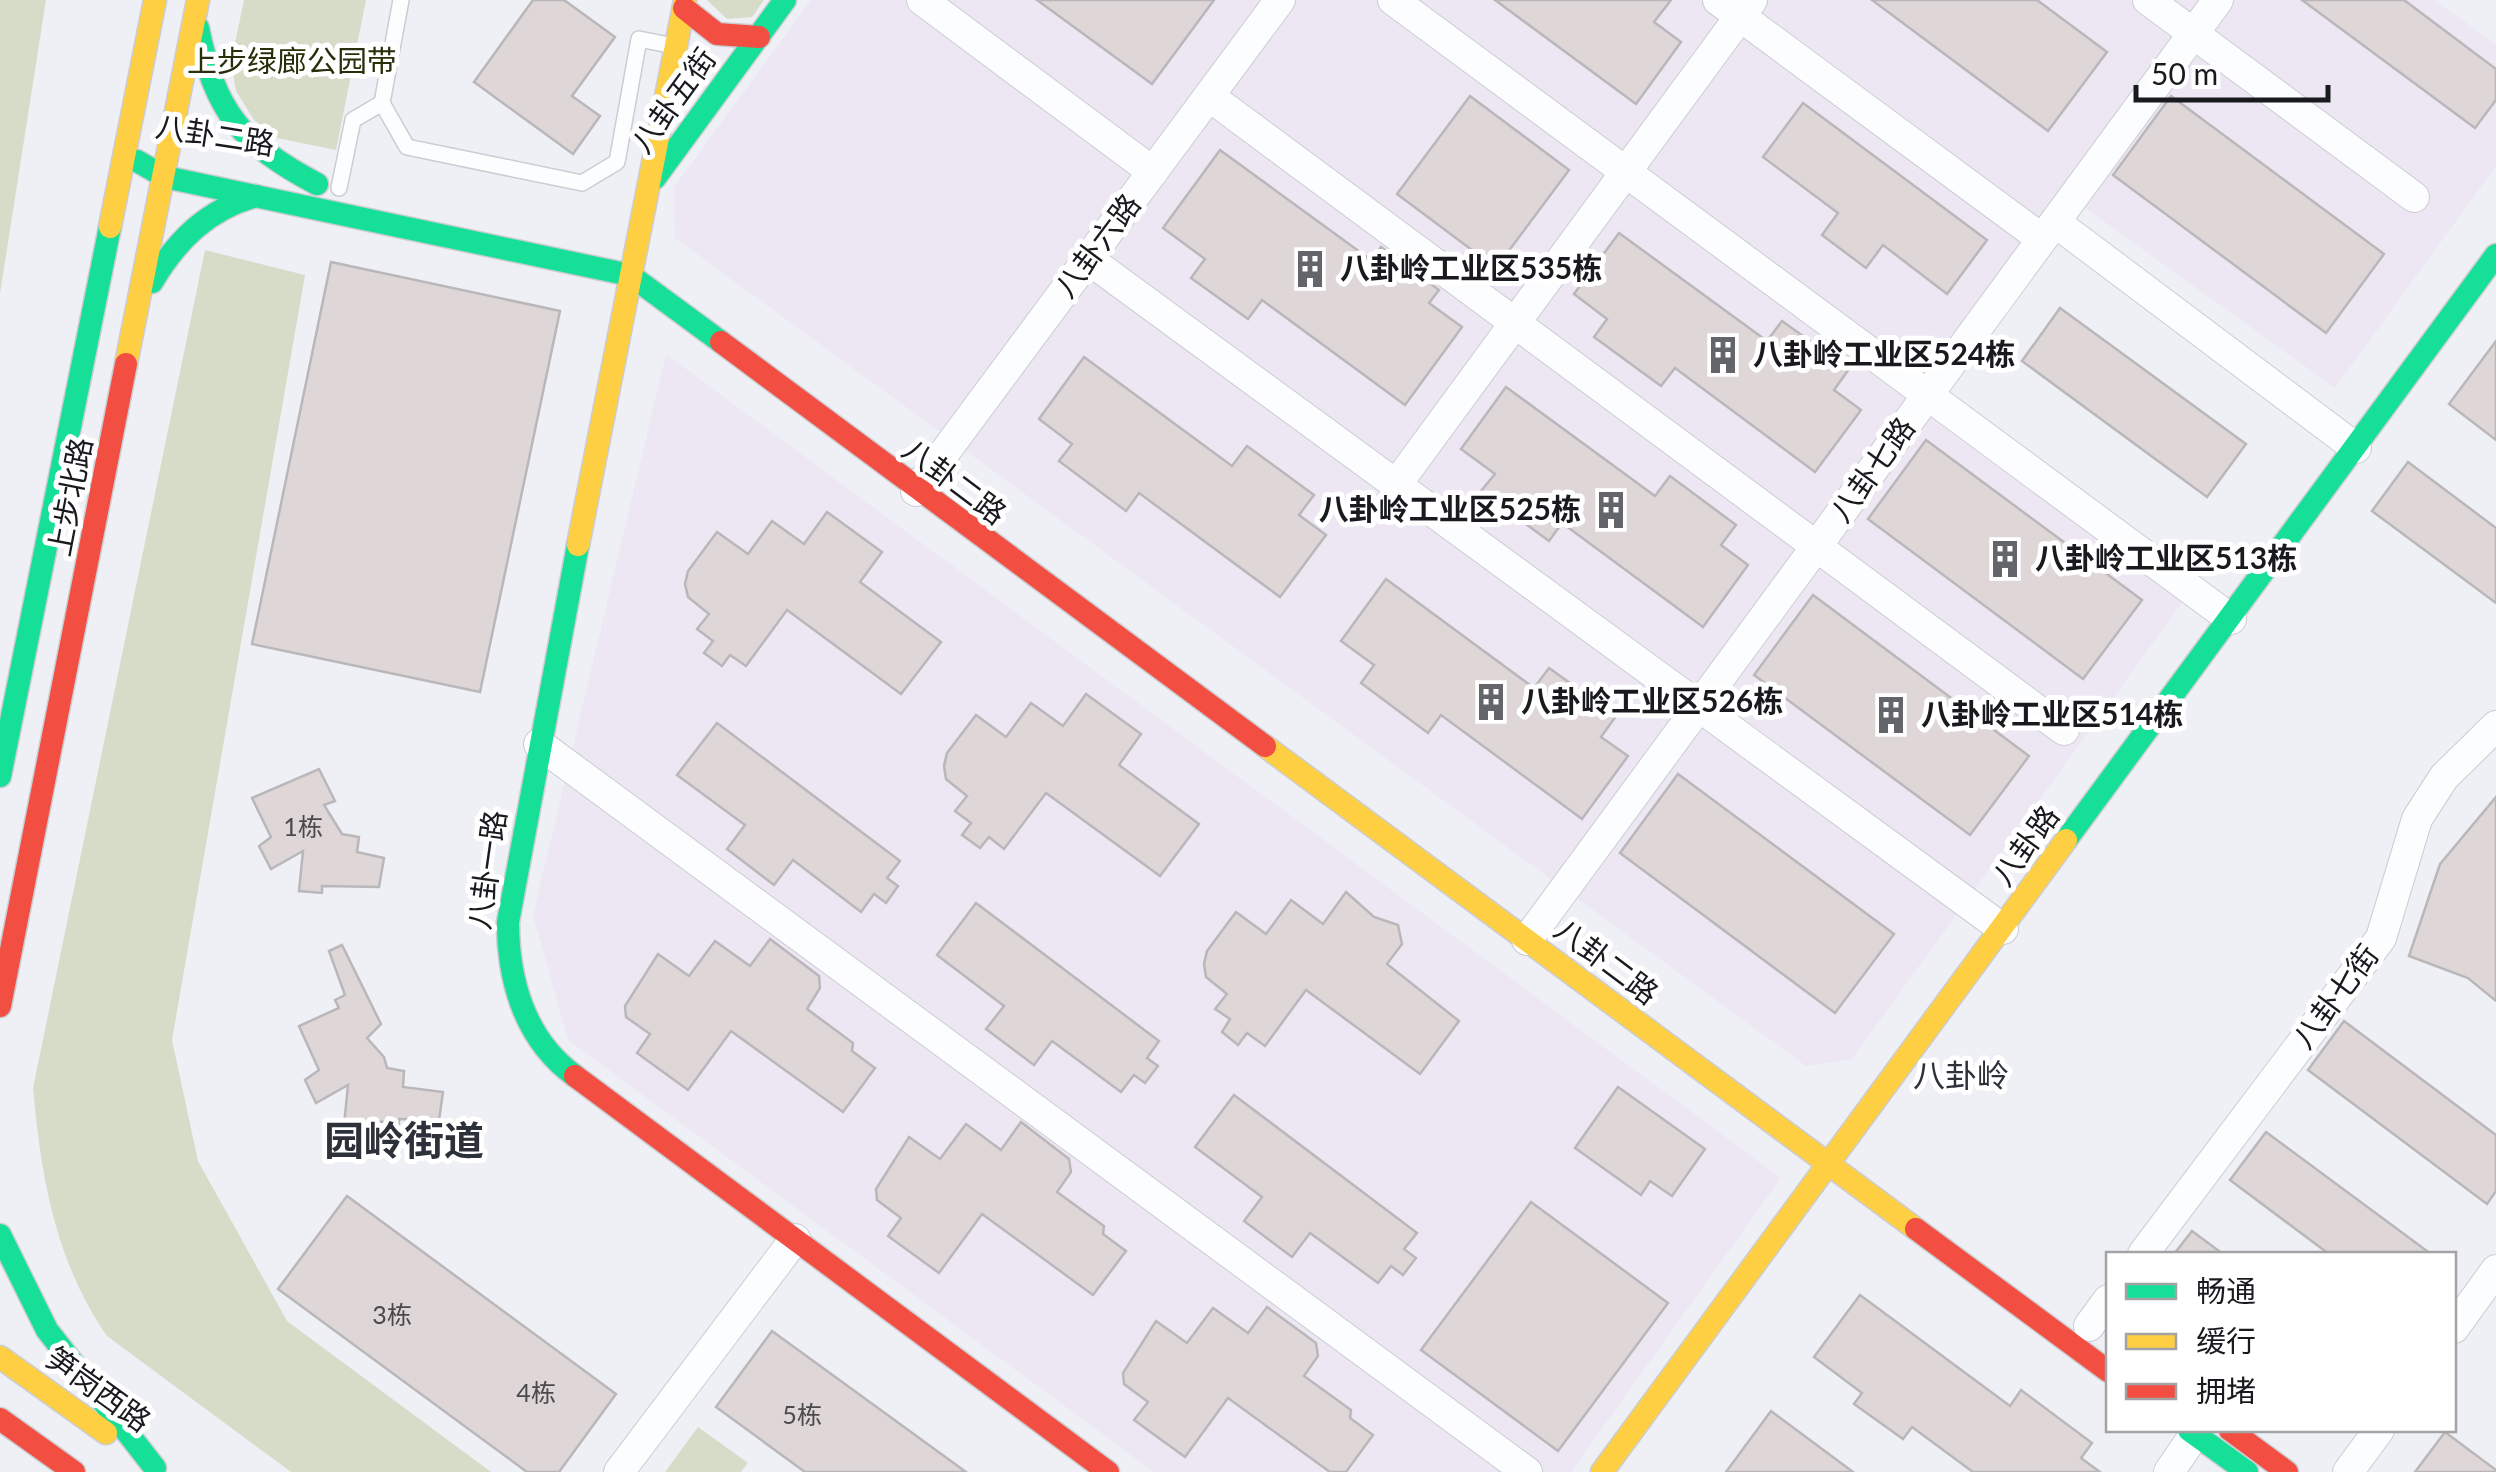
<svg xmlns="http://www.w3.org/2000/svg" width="2496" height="1472" font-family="Lato,'Noto Sans SC',sans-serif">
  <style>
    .industrial { fill: #ede7f4 }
    .green { fill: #d7dcc9 }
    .building { fill: #dfd6d7; stroke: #b9b7ba; stroke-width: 2.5 }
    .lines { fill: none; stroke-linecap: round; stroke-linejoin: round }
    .lane-casing { stroke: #cbcdd2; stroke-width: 18 }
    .street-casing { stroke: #cbcdd2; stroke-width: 32 }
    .fast-casing { stroke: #cbcdd2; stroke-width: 25 }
    .slow-casing { stroke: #cbcdd2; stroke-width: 25 }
    .jam-casing { stroke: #cbcdd2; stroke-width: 25 }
    .lane { stroke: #fcfdfe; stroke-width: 15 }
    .street { stroke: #fcfdfe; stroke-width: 30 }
    .fast { stroke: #16e098; stroke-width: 22 }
    .slow { stroke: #ffcf43; stroke-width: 22 }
    .jam { stroke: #f24e42; stroke-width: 22 }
    .labels { text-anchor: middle; stroke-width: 10; stroke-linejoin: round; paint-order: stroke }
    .number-label { font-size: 25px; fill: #4a494c }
    .park-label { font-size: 30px; fill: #292e0a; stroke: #fff }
    .street-label { font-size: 30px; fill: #191a1e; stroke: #fff }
    .poi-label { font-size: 30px; font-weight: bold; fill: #191a1e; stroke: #fff; text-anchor: start }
    .neighbourhood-label { font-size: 32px; fill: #2d3139; stroke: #fff }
    .district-label { font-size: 40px; font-weight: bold; fill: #2d3139; stroke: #fff }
  </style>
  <rect width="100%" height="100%" fill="#eef0f6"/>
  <g class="industrial">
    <polygon points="811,0 2435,0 2496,45 2496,166 2335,388 2081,205 1946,398 2197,582 1852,1059 1806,1066 675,238 674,187"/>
    <polygon points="666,354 1781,1178 1571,1472 1154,1472 568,1040 533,915"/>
  </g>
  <g class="green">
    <polygon points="0,0 46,0 0,294"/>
    <polygon points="244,0 366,0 336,150 277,138 254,120 236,91 231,62"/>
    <polygon points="707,0 764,0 752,17 727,19"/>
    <path d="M205 250 305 275 172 1040 198 1161 287 1321 491 1472H291L107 1336C55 1261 41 1176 33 1088Z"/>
    <polygon points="698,1427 748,1463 741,1472 665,1472"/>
  </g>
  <g class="building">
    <polygon points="533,0 564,0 615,37 572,96 600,116 573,154 474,82"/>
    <polygon points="1037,0 1214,0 1152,84"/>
    <polygon points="1495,0 1671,0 1654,22 1681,42 1636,104"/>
    <polygon points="1872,0 2037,0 2107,52 2048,131"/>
    <polygon points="2302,0 2404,0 2496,69 2496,100 2475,128"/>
    <polygon points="1470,96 1569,170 1496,268 1397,194"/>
    <polygon points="2171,96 2384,254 2326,333 2113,175"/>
    <polygon points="1803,103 1987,240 1947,294 1883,245 1866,268 1822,235 1838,213 1763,157"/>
    <polygon points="1220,150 1371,260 1381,247 1439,290 1429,303 1462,327 1405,405 1262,300 1248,319 1191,278 1205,259 1163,228"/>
    <polygon points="1619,233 1767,341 1782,321 1849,369 1834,390 1861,410 1815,472 1675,368 1661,386 1594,337 1607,319 1574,294"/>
    <polygon points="331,262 560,311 480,692 252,644"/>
    <polygon points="2060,308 2246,444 2207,497 2022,361"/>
    <polygon points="2496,341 2496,440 2449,404"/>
    <polygon points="1084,357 1232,466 1247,446 1314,495 1299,515 1326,535 1280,597 1139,493 1126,511 1059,461 1072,444 1039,419"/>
    <polygon points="1506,387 1655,496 1670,476 1736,525 1721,545 1748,565 1703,627 1562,523 1549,541 1481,491 1495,474 1461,449"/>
    <polygon points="1926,440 2142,600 2083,679 1868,519"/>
    <polygon points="2408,462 2496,528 2496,603 2372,511"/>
    <polygon points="827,512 882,552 860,582 941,642 901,694 787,610 746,666 730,655 722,666 704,653 713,641 697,629 709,614 688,597 685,584 688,571 717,532 748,554 772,521 804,544"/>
    <polygon points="1386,579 1534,688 1549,668 1616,716 1601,737 1628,756 1582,819 1441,715 1428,733 1361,683 1374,665 1341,641"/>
    <polygon points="1813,595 2029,756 1970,835 1754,675"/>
    <polygon points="1086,694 1141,734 1119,765 1199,824 1160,876 1046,793 1004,849 989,837 980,848 962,835 971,823 955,811 967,796 946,779 944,766 947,753 976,715 1006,737 1031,703 1063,726"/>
    <polygon points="717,723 900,861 887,878 898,886 886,903 874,894 861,912 793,860 774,885 727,849 745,825 677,775"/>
    <polygon points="319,769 335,801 324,805 342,834 359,837 357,852 384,858 379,887 322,886 322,893 299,891 303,851 271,869 259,846 271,837 252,798"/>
    <polygon points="1678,774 1894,934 1835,1013 1620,853"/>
    <polygon points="2496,797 2496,1001 2468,978 2409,956 2440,864"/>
    <polygon points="1346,892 1374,917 1398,925 1402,944 1387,964 1459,1021 1420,1074 1306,990 1265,1046 1247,1033 1238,1045 1222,1032 1230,1019 1215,1009 1227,994 1206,977 1204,964 1207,951 1236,912 1266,934 1291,900 1323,924"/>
    <polygon points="976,903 1159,1041 1147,1058 1158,1066 1145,1083 1134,1075 1121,1092 1052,1041 1034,1065 986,1029 1004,1006 937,955"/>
    <polygon points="770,939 819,976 820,988 807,1009 853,1043 852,1051 875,1068 843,1112 731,1031 688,1090 637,1053 650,1034 626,1017 625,1006 658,954 689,976 715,941 750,966"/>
    <polygon points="342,945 381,1024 367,1038 384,1057 387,1068 404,1071 403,1087 443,1092 439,1120 399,1119 399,1124 368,1120 367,1128 344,1125 348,1085 316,1103 305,1080 319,1070 299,1026 339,1008 335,1000 345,995 329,951"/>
    <polygon points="2344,1021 2496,1135 2496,1191 2487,1204 2308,1070"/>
    <polygon points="1618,1087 1705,1149 1672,1196 1650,1181 1641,1195 1575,1148"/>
    <polygon points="1234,1095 1417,1233 1404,1249 1416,1258 1403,1275 1391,1266 1378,1283 1310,1233 1292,1257 1244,1221 1262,1197 1195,1147"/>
    <polygon points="1021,1122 1069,1159 1071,1172 1057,1192 1104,1226 1103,1234 1126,1251 1093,1295 982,1214 939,1273 888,1236 901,1218 877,1200 876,1189 909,1137 940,1159 966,1124 1001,1150"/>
    <polygon points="2266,1132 2431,1254 2329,1254 2230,1180"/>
    <polygon points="347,1196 616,1394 559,1472 527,1472 278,1289"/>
    <polygon points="1531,1202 1668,1303 1558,1451 1421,1350"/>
    <polygon points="2192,1231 2223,1254 2174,1254"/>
    <polygon points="1860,1295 2010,1406 2021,1390 2092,1443 2081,1458 2100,1472 1973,1472 1912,1427 1903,1439 1854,1404 1862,1393 1814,1357"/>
    <polygon points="1267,1307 1316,1343 1318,1356 1304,1376 1351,1410 1350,1418 1373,1435 1346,1472 1330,1472 1228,1398 1185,1457 1134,1420 1148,1402 1124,1384 1123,1373 1156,1321 1187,1343 1213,1308 1248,1333"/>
    <polygon points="772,1331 933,1448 966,1472 805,1472 716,1407"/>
    <polygon points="1771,1411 1853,1472 1726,1472"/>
    <polygon points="2445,1432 2496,1470 2496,1472 2415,1472"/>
  </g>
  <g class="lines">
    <g class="lane-casing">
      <g id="lane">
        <polyline points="401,0 382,103 407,147 582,183 617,162 639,39 674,46"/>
        <polyline points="339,188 353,120 382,103"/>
      </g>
    </g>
    <g class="street-casing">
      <g id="street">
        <polyline points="922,0 1153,172"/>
        <polyline points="1393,0 2231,619"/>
        <polyline points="1718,0 2042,239"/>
        <polyline points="2148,0 2414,197"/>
        <polyline points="1209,96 2064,730"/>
        <polyline points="2055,222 2356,448"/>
        <polyline points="1088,259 2003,929"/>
        <polyline points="1396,485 1752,0"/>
        <polyline points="916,491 1280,0"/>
        <polyline points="539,744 1527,1472"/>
        <polyline points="1527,940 2218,0"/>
        <polyline points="2143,1254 2381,938 2417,819 2444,777 2496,726"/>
        <polyline points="2089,1326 2108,1300"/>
        <polyline points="2454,1328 2496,1270"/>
        <polyline points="619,1472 795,1239"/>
        <polyline points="2169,1472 2195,1434"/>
        <polyline points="2348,1472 2379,1430"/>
      </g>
    </g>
    <g class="fast-casing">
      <g id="fast">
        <path d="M198 28C215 112 242 144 317 184"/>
        <polyline points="137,161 165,177 630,275 721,342"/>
        <polyline points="655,178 785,0"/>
        <path d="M152 282C177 240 208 209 256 196"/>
        <polyline points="0,776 110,227"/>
        <polyline points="2066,840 2496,255"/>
        <path d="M575 1076C525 1040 508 981 508 922L578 545"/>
        <polyline points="0,1235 47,1330 155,1468"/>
        <polyline points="2189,1430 2247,1472"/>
      </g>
    </g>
    <g class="slow-casing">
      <g id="slow">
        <polyline points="110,227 155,0"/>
        <polyline points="126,364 198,0"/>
        <polyline points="578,545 685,0"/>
        <polyline points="1265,746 1916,1229"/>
        <polyline points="0,1357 106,1433"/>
        <polyline points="1602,1472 2066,840"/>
      </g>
    </g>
    <g class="jam-casing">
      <g id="jam">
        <polyline points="684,8 717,34 759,37"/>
        <polyline points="721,342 1265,746"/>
        <polyline points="0,1006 126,364"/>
        <polyline points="575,1076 1108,1472"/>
        <polyline points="1916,1229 2108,1371"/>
        <polyline points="0,1419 74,1472"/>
        <polyline points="2230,1430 2287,1472"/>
      </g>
    </g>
    <use href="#lane" class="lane"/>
    <use href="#street" class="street"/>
    <use href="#fast" class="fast"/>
    <use href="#slow" class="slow"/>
    <use href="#jam" class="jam"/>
  </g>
  <defs>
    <g id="building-bare" transform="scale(3)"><path d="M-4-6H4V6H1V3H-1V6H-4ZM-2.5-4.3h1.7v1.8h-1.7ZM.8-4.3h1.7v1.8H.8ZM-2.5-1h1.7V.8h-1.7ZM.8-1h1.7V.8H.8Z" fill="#64656a" stroke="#fff" stroke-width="2.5" paint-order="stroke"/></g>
  </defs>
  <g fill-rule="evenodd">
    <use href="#building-bare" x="1310" y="269"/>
    <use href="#building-bare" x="1723" y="355"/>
    <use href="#building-bare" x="1611" y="510"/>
    <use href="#building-bare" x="2005" y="559"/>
    <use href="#building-bare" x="1491" y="702"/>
    <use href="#building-bare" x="1891" y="715"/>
  </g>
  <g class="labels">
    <g class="number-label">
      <text x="303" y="836">1栋</text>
      <text x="392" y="1324">3栋</text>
      <text x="536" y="1402">4栋</text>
      <text x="802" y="1424">5栋</text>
    </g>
    <g class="park-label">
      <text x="292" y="72">上步绿廊公园带</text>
    </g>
    <g class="street-label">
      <text transform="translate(674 101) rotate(-54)" y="10">八卦五街</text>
      <text transform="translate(215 136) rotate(9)" y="10">八卦二路</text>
      <text transform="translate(1098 246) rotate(-53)" y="10">八卦六路</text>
      <text transform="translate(1873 470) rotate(-54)" y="10">八卦七路</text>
      <text transform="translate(954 482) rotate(37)" y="10">八卦二路</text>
      <text transform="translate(71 497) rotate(-79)" y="10">上步北路</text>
      <text transform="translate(2026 846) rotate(-54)" y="10">八卦路</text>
      <text transform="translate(488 870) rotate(-82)" y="10">八卦一路</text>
      <text transform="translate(1606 962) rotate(37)" y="10">八卦二路</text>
      <text transform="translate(2336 997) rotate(-53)" y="10">八卦七街</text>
      <text transform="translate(98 1390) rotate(36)" y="10">笋岗西路</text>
    </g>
    <g class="poi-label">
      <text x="1340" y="279">八卦岭工业区535栋</text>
      <text x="1753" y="365">八卦岭工业区524栋</text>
      <text x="1581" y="520" text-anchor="end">八卦岭工业区525栋</text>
      <text x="2035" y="569">八卦岭工业区513栋</text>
      <text x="1521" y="712">八卦岭工业区526栋</text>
      <text x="1921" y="725">八卦岭工业区514栋</text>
    </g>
    <g class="neighbourhood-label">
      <text x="1961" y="1087">八卦岭</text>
    </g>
    <g class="district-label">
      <text x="404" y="1155">园岭街道</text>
    </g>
  </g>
  <rect x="2106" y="1252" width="350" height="180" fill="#ffffff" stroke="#a3a3a5" stroke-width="2.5"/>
  <rect x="2126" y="1284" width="50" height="15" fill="#16e098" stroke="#a3a3a5" stroke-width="2.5"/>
  <text x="2196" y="1302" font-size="30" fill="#191a1e">畅通</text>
  <rect x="2126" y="1334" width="50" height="15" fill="#ffcf43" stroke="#a3a3a5" stroke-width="2.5"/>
  <text x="2196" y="1352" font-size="30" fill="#191a1e">缓行</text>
  <rect x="2126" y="1384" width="50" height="15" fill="#f24e42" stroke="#a3a3a5" stroke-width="2.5"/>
  <text x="2196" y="1402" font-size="30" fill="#191a1e">拥堵</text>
  <path d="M2136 85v15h192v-15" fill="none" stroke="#191a1e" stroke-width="5"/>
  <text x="2151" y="85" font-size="30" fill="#191a1e" stroke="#ffffff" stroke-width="8" paint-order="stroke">50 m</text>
</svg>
